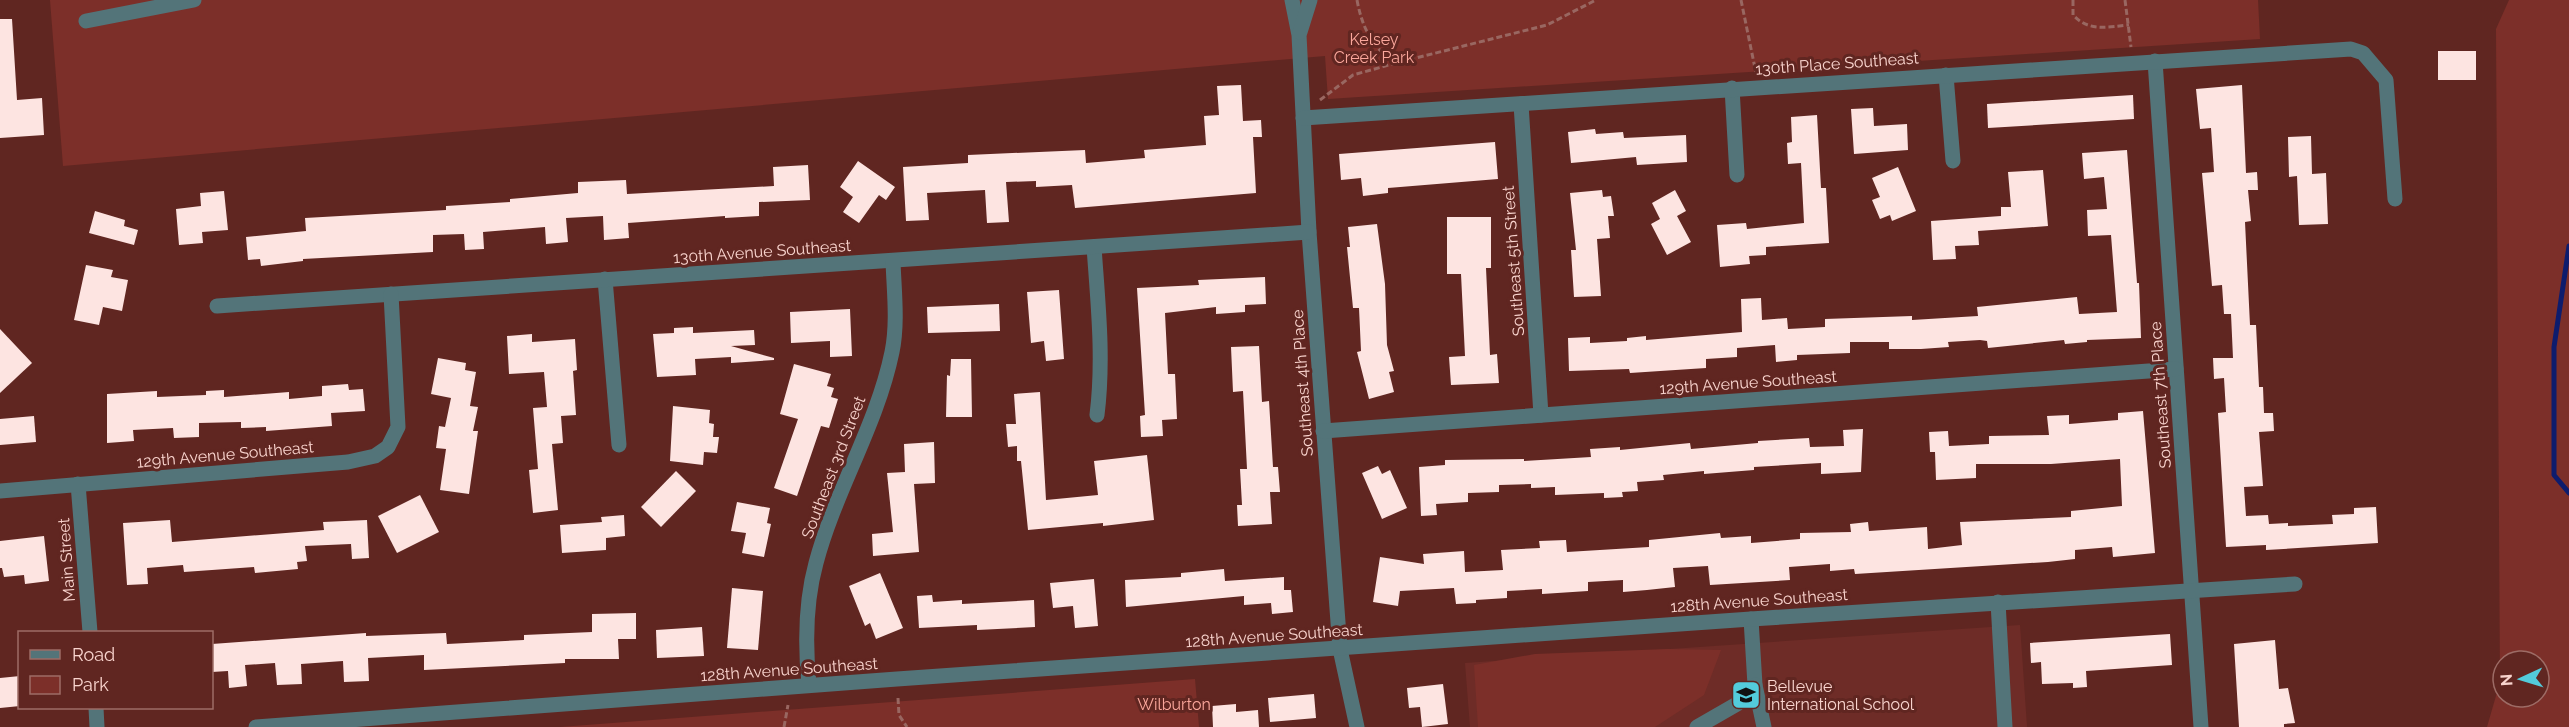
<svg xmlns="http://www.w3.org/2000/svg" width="2569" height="727" font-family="Raleway,sans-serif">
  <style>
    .built { fill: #6e2c27 }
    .green { fill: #7c2f29; fill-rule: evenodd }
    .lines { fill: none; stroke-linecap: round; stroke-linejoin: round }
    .stream { stroke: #0d1c6d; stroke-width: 5 }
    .building { fill: #fde4e1 }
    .path { stroke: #996761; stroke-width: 3; stroke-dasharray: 6 3; stroke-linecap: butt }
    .minor { stroke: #537479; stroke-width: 15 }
    .labels { text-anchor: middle; stroke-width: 6; stroke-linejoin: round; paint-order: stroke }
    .park-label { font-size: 16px; fill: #fba79c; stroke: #602621 }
    .street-label { font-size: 16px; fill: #f9d4ce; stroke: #602621 }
    .poi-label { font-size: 16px; fill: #f9d4ce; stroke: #602621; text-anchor: start }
  </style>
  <rect width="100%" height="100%" fill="#602621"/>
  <polygon class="built" points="2020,625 2027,727 1470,727 1465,663"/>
  <g class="green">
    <polygon points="50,0 2258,0 2260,39 1328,99 1325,56 63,166"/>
    <path d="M2509 0H2569V727H2487L2500 682 2496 29ZM2503 661H2539V697H2503Z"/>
    <polygon points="1668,649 1721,650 1704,695 1655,727 1478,727 1474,665 1535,654"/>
    <polygon points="1195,679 1199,727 560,727"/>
  </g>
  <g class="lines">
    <polyline class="stream" points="2569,246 2554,347 2554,475 2569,493"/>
  </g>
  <g class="building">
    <polygon points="0,19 12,19 17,100 42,98 44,135 0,138"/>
    <rect x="2438" y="51" width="38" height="29"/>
    <polygon points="1241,85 1243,121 1261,120 1262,137 1253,137 1256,193 1075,208 1072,185 1036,187 1036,181 1006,182 1009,222 987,223 985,190 927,193 929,220 906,221 903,167 968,163 968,155 1085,150 1086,163 1145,158 1144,150 1206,145 1204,116 1219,115 1217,86"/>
    <polygon points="2242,85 2246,173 2257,172 2258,190 2248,190 2251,221 2245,222 2250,325 2256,325 2259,387 2263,387 2264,413 2273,413 2274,431 2259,432 2263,486 2244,487 2246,516 2268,515 2269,524 2288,523 2288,526 2333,524 2332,515 2354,514 2354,508 2376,507 2378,543 2266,550 2266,545 2226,547 2218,413 2226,412 2224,378 2214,379 2213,358 2233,358 2231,314 2224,314 2222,285 2212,286 2202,173 2214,172 2211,128 2200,129 2196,89"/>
    <polygon points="2133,95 2134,119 1988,128 1987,104"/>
    <polygon points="1873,108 1874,126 1907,124 1908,150 1854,154 1851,109"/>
    <polygon points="1817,115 1821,188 1826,188 1829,243 1766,247 1766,255 1749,256 1750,264 1720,267 1717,225 1746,223 1747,229 1804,223 1801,163 1788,164 1787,143 1792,142 1791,117"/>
    <polygon points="1595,129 1596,134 1623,132 1624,138 1686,135 1687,162 1637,165 1636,157 1571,163 1568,132"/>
    <polygon points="2311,136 2312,174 2326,173 2328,224 2299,225 2297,176 2289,177 2288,137"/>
    <polygon points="1495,142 1498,179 1388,188 1388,193 1363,196 1361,178 1341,180 1339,154"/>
    <polygon points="2127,150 2137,283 2139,283 2141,338 2087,340 2087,342 2065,344 2064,340 1988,348 1987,341 1980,340 1948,342 1949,347 1921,349 1889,349 1889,342 1850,342 1850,353 1797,355 1797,360 1776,362 1775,345 1737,348 1737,357 1706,359 1706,368 1630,373 1629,369 1569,371 1568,338 1590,337 1590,343 1627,341 1627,338 1646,336 1646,340 1742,332 1741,299 1761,298 1762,320 1787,318 1788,329 1825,327 1825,319 1912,316 1912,320 1978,316 1977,307 2077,297 2079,314 2117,312 2111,235 2088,236 2087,210 2107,209 2104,177 2084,179 2082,153"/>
    <polygon points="858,161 895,187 886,200 879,195 859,223 843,212 853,197 840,187"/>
    <polygon points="808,165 810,200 759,202 759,216 725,218 725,216 628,223 629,238 604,240 603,216 566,218 568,242 546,244 545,227 483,232 484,249 465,250 464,234 433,235 433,252 303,259 303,261 261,266 260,259 248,260 246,237 306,231 305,218 446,210 446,206 510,202 510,199 578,193 578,182 626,180 627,194 774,186 773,167"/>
    <polygon points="1898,167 1916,211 1892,221 1890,215 1880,219 1872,200 1880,197 1872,178"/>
    <polygon points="2043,170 2048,226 1978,231 1979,245 1955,246 1956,259 1933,260 1931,221 2001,216 2001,207 2011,207 2008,172"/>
    <polygon points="1602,190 1603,197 1611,196 1614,216 1608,216 1610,238 1597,239 1601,296 1574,297 1571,250 1576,250 1570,193"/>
    <polygon points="1675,190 1686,211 1677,216 1691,242 1667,255 1651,224 1660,219 1652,203"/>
    <polygon points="224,191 228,230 202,232 203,243 179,245 176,209 201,206 200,193"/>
    <polygon points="95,211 125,220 124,226 138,230 134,245 89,233"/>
    <polygon points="1447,217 1491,217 1491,268 1486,268 1490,355 1497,354 1499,383 1451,385 1449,357 1465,356 1461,274 1447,274"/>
    <polygon points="1377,224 1385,284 1387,345 1394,371 1389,372 1394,392 1369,399 1357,352 1361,351 1359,308 1353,308 1347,247 1350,247 1348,227"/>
    <polygon points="86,265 113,270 111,277 128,280 122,311 103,307 99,325 74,320"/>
    <polygon points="1265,277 1266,304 1245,305 1245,312 1216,314 1216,307 1165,313 1168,374 1175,374 1177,419 1162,420 1163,436 1141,437 1140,416 1145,415 1137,288 1199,285 1198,280"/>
    <polygon points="1059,290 1064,359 1046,361 1044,341 1031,343 1027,292"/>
    <polygon points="999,304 1000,331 928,333 927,307"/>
    <polygon points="850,309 852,356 830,357 830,341 791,343 790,312"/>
    <polygon points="693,327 693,333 754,330 755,345 731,346 774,358 774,360 731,363 731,357 695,359 696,375 657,377 653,334 674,333 674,328"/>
    <polygon points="0,329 32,363 0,393"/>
    <polygon points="532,334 532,342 575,339 577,370 573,371 576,415 561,416 563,443 552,444 558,510 533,513 529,470 538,469 533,408 547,407 544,372 509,374 507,336"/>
    <polygon points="1259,346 1262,402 1269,401 1273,467 1278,467 1280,492 1270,492 1272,524 1238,526 1237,505 1242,505 1240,469 1247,469 1243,391 1233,392 1231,347"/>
    <polygon points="438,358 466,363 465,370 476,372 470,406 478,407 473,431 478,431 469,494 440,490 446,449 436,448 439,426 445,427 451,398 431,394"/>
    <polygon points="951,359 971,359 972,417 946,417 947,375 950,376"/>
    <polygon points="794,364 831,374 827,386 834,388 831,397 838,399 829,428 821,426 797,496 774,488 798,419 780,414"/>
    <polygon points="348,384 349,390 363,389 365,411 331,413 332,426 266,431 266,427 241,428 241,422 199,423 199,437 174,438 173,428 133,430 134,441 107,443 107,394 157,391 157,397 206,395 206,391 224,390 224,397 289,392 289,399 322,396 322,386"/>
    <polygon points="1040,392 1046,500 1098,495 1094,461 1147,455 1154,520 1103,526 1103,523 1028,530 1021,461 1017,461 1017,446 1008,447 1006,424 1016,424 1014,394"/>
    <polygon points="673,406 710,410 709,423 714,424 713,437 719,437 717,453 704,452 703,465 670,461"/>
    <polygon points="2143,411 2155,553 2113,557 2112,547 2075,550 2075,559 2048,562 1855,574 1854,569 1830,571 1830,564 1789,567 1790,580 1710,585 1708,566 1673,568 1675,587 1647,590 1623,592 1623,580 1588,582 1588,591 1542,594 1542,589 1507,591 1507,598 1476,600 1476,603 1456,604 1454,588 1400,591 1398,606 1373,602 1380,557 1424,564 1423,554 1464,551 1465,572 1503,570 1501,550 1540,548 1539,541 1566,540 1567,552 1649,547 1649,540 1720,533 1721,538 1751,536 1751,543 1800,539 1800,533 1851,532 1850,524 1868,522 1869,531 1927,527 1928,549 1962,545 1960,522 2071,517 2071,511 2122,506 2120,459 2051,464 1976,464 1976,478 1936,480 1935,452 1930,452 1929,432 1948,431 1949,446 1989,444 1989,436 2049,435 2047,416 2069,415 2069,424 2118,420 2118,413"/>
    <polygon points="34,416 36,442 0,445 0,419"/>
    <polygon points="1863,429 1861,472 1821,474 1821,463 1754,467 1754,470 1704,474 1704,471 1663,475 1664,480 1637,482 1638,491 1622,492 1623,497 1604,498 1604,493 1555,495 1555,487 1531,488 1531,484 1499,485 1499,492 1468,493 1468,502 1436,504 1437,515 1421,516 1419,467 1445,465 1445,460 1524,459 1524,461 1591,457 1590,449 1620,447 1620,450 1690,443 1691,449 1758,443 1758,441 1809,438 1810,447 1844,446 1843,430"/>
    <polygon points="934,442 935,483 914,484 919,552 873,556 872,534 893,532 887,473 905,472 904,444"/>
    <polygon points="1378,466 1382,474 1390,470 1407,508 1382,519 1362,473"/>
    <polygon points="676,471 696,491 661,527 641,507"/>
    <polygon points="420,495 439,532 397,553 378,516"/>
    <polygon points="737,502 770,508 767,523 771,524 764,557 742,553 746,533 731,531"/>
    <polygon points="624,515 625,536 606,538 606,550 562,553 560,525 602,522 601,517"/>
    <polygon points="170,520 172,542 324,530 323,522 367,520 369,558 352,559 351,544 305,546 307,561 297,562 298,569 255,573 254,567 184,572 183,565 147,568 148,584 127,585 123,523"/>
    <polygon points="44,536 49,581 25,584 24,575 4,577 2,568 0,568 0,541"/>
    <polygon points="1224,569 1225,581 1284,577 1284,590 1291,590 1293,612 1272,614 1271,603 1244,605 1244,596 1126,607 1125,580 1181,577 1181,573"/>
    <polygon points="880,573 903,628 876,639 870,623 865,626 849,586"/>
    <polygon points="1094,579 1098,626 1075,628 1073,606 1053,608 1050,583"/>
    <polygon points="732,588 763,591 758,650 727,648"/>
    <polygon points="932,595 933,602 962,600 962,604 1034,600 1035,627 977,630 977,625 919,628 917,596"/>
    <polygon points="636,613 636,639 618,639 619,659 565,659 565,663 424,670 424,655 368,658 369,681 344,682 343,661 301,664 302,684 277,685 275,663 245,665 247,686 229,688 228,671 212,672 212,644 366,633 366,636 446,633 447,644 524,640 524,635 592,632 592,614"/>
    <polygon points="702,627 704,656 657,658 656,630"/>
    <polygon points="2170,634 2172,665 2086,671 2087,687 2073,688 2073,683 2042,684 2041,662 2031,663 2030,643"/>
    <polygon points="2275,640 2279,689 2288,688 2295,723 2284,724 2284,727 2239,727 2234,644"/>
    <polygon points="20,676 20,706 0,708 0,678"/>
    <polygon points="1443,684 1448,724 1422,727 1420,707 1409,708 1407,688"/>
    <polygon points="1314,694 1316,718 1270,722 1268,698"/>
    <polygon points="1236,704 1236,712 1258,710 1259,727 1213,727 1212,706"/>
  </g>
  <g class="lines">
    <g class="path">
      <path d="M1357 0C1362 27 1372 48 1396 63L1547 25 1596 0"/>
      <polyline points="1741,0 1756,73"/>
      <path d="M2073 0V15C2089 32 2107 27 2129 25"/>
      <polyline points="2125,0 2131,47"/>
      <polyline points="1320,100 1353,75 1396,63"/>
      <polyline points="898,698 899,715 907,727"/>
      <polyline points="784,727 788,705"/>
    </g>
    <g class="minor">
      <polyline points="1292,0 1299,35 1309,232 1340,649 1357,727"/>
      <polyline points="86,21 194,0"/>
      <polyline points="1300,32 1310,0"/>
      <polyline points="2155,61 2201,727"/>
      <polyline points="1946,75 1953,161"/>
      <polyline points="1732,88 1737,175"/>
      <polyline points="1521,104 1541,415"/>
      <polyline points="1303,118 2351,49 2363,53 2386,80 2395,199"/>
      <path d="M1094 247C1098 304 1104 359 1097 415"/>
      <polyline points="605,279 619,445"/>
      <polyline points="217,306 1309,232"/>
      <polyline points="1323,431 2176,369"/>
      <polyline points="78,484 90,632"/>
      <polyline points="0,491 348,462 375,456 388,447 398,427 391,294"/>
      <polyline points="1998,602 2005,727"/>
      <polyline points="1751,619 1755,685 1764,727"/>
      <path d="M809 685C805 644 805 603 816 563 835 491 877 425 892 352 898 323 894 291 893 261"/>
      <polyline points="96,708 97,727"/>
      <polyline points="256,727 897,679 1751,619 2295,584"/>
      <polyline points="1697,727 1737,704 1755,685"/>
    </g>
  </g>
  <defs>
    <g id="school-square" transform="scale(1.5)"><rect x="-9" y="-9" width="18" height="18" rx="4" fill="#53cbdb" stroke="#602621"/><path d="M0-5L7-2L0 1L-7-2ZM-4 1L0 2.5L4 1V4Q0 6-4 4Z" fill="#111"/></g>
  </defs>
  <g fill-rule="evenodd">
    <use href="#school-square" x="1746" y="695"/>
  </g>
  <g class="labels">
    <g class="park-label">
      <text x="1374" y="45">Kelsey<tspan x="1374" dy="18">Creek Park</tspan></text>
      <text x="1174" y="710">Wilburton</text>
    </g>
    <g class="street-label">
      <text transform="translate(1837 63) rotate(-4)" y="6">130th Place Southeast</text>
      <text transform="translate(762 251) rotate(-4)" y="6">130th Avenue Southeast</text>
      <text transform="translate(1513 261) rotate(-94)" y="6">Southeast 5th Street</text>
      <text transform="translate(1748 382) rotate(-4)" y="6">129th Avenue Southeast</text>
      <text transform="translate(1302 383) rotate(-94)" y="6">Southeast 4th Place</text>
      <text transform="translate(2160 395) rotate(-94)" y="6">Southeast 7th Place</text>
      <text transform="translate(225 454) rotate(-5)" y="6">129th Avenue Southeast</text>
      <text transform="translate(833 467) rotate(-69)" y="6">Southeast 3rd Street</text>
      <text transform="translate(66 560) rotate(-94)" y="6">Main Street</text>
      <text transform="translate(1759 600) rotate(-4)" y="6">128th Avenue Southeast</text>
      <text transform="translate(1274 635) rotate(-4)" y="6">128th Avenue Southeast</text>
      <text transform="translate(789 669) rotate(-4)" y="6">128th Avenue Southeast</text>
    </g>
    <g class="poi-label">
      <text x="1767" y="692">Bellevue<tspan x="1767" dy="18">International School</tspan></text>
    </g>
  </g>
  <rect x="18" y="631" width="195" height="78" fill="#602621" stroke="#9d6c66" stroke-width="1.5"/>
  <rect x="30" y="650" width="30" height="9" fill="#537479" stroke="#9d6c66" stroke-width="1.5"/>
  <text x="72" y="661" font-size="18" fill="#f9d4ce">Road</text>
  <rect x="30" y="676" width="30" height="18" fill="#7c2f29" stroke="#9d6c66" stroke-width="1.5"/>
  <text x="72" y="691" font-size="18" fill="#f9d4ce">Park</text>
  <g transform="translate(2521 679) rotate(266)"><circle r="28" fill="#602621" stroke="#9d6c66" stroke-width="1.5"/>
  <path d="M0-4.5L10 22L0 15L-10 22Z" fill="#53cbdb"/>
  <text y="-9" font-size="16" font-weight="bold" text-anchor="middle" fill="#f9d4ce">N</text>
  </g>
</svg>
